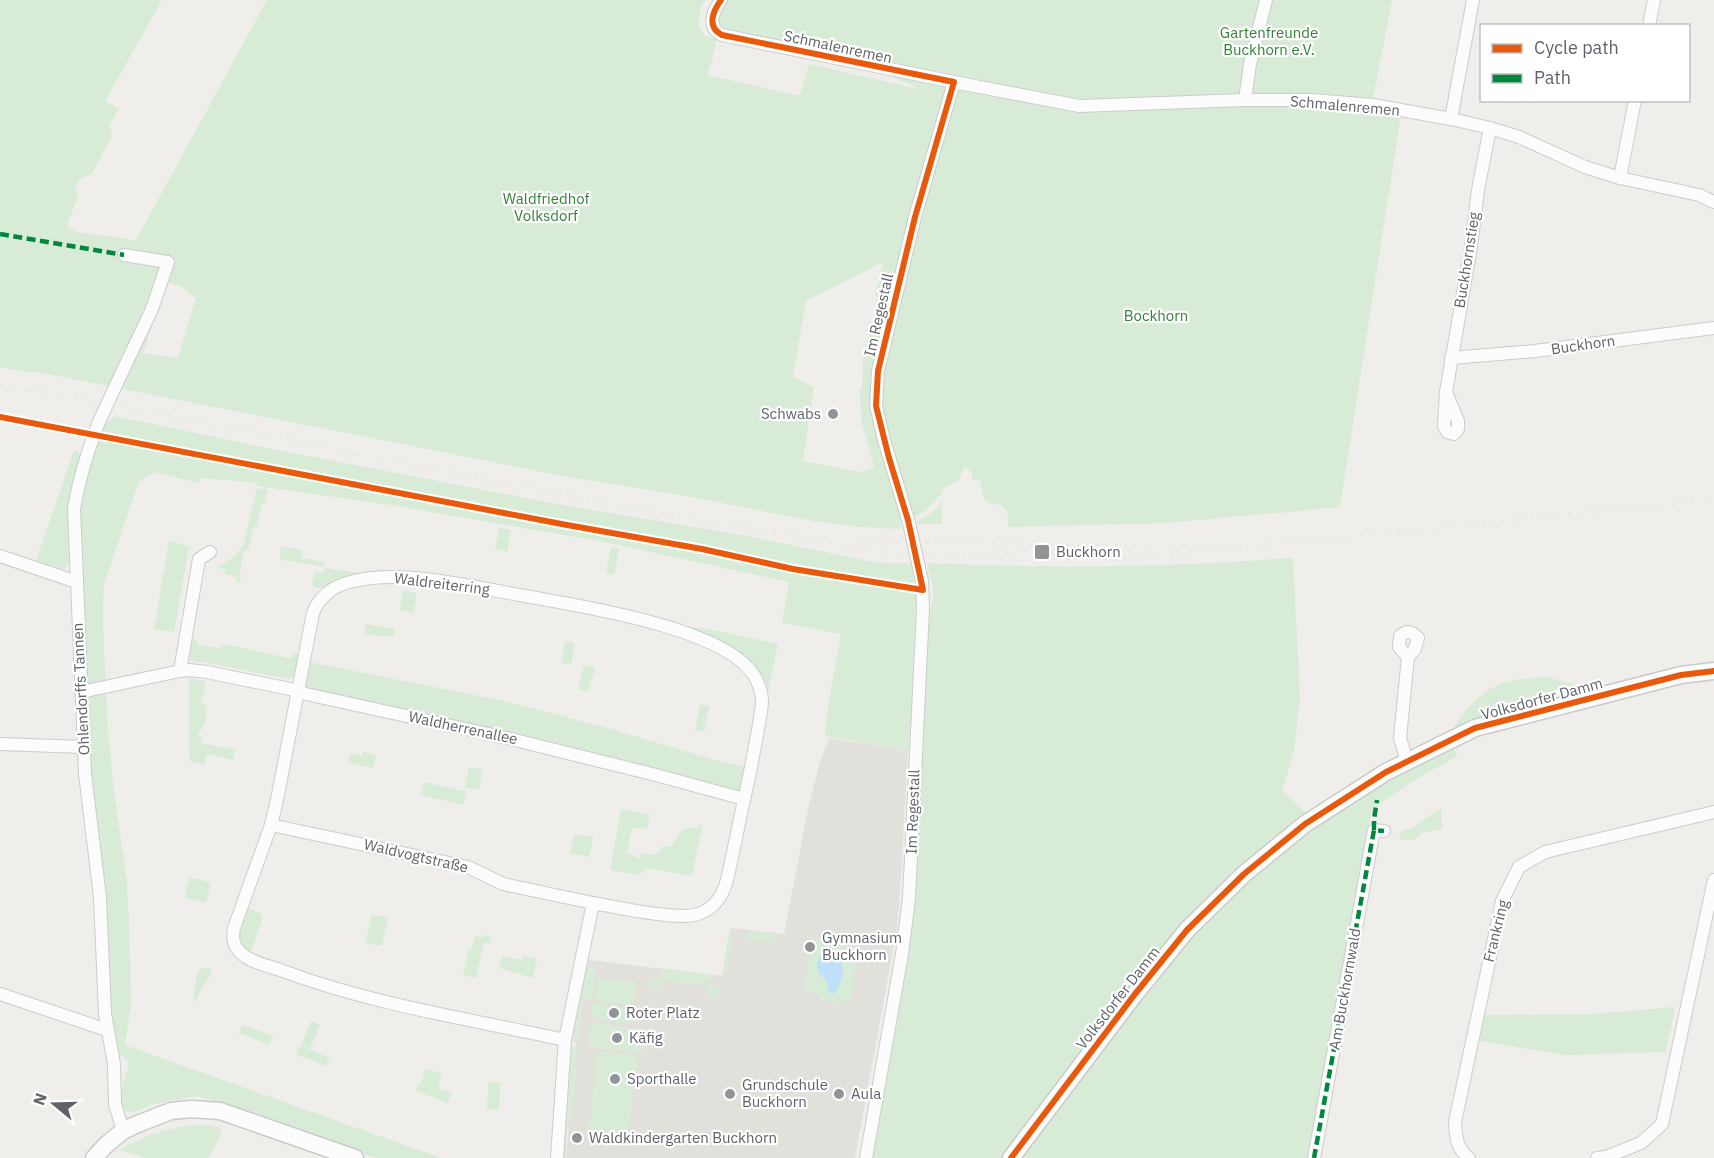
<svg xmlns="http://www.w3.org/2000/svg" width="1714" height="1158" font-family="'IBM Plex Sans',sans-serif">
  <style>
    .education { fill: #e2e0da }
    .green { fill: #d8ebd6; fill-rule: evenodd }
    .water { fill: #bfe0f9 }
    .lines { fill: none; stroke-linecap: round; stroke-linejoin: round }
    .street-casing { stroke: #cbcccc; stroke-width: 14 }
    .secondary-casing { stroke: #cacacb; stroke-width: 19 }
    .street { stroke: #fdfcfc; stroke-width: 12 }
    .secondary { stroke: #fdfcfc; stroke-width: 16 }
    .rail { stroke: #e4e4e4; stroke-width: 3; stroke-dasharray: 1.5 8; stroke-linecap: butt }
    .street-bridge-casing { stroke: #cbcccc; stroke-width: 14; stroke-linecap: butt }
    .street-bridge { stroke: #fdfcfc; stroke-width: 12 }
    .quiet { stroke: #00873e; stroke-width: 4.5; stroke-dasharray: 9 4.5; stroke-linecap: butt }
    .cycleway-casing { stroke: #fff; stroke-width: 10 }
    .cycleway { stroke: #e8590c; stroke-width: 6 }
    .poi-dot { fill: #919496; stroke: #fff; stroke-width: 2 }
    .labels { text-anchor: middle; stroke-width: 4.5; stroke-linejoin: round; paint-order: stroke }
    .park-label { font-size: 15px; fill: #348238; stroke: #fff }
    .street-label { font-size: 15px; fill: #5f6368; stroke: #fff }
    .poi-label { font-size: 15px; fill: #5f6368; stroke: #fff; text-anchor: start }
  </style>
  <rect width="100%" height="100%" fill="#efeeea"/>
  <polygon class="education" points="829,738 908,751 899,907 896,934 855,1158 566,1158 579,1010 589,960 722,976 729,933 731,928 784,934 809,804 820,762"/>
  <g class="green">
    <path d="M0 0H162L105 101 119 109 109 125 112 135 92 174 81 178 75 186 78 197 67 225 76 232 136 240 267 0H706L701 6 698 26 704 35 717 39 711 65 707 75 800 96 809 64 922 90 845 55 725 34 718 27 717 0H1392L1371 109 1401 115 1340 507 1165 523 1008 527C1008 523 1009 516 1007 512 999 497 981 514 981 481L972 480V473L965 466 958 481 940 490 943 492C928 507 923 518 900 521L901 529 861 527 813 521 687 496 563 476 48 374 0 368ZM883 262 875 296 879 298 863 357 862 389H859L862 423 874 467 861 472 803 461 814 387 793 377 806 301ZM166 282 180 286 196 298 178 358 143 353Z"/>
    <path d="M115 416 267 448 557 504 753 537 873 562 912 564 916 595 912 712 908 751 825 736 827 712 841 634 782 623 789 582 604 542 391 505 257 486 258 483 201 478 198 483 154 472 139 481 104 584 103 618 107 715 113 783 127 885 129 918 131 1007 125 1045 441 1158H376L252 1112 197 1096 153 1104 132 1113 122 1110C118 1094 125 1078 130 1063L121 1055 114 1064 85 774 74 509 103 425Z"/>
    <polygon points="74,450 82,453 70,561 65,568 62,569 36,561"/>
    <path d="M257 488 268 490 265 503H262L257 527H253L248 551H244L239 577 241 578 240 582 236 581V577L225 574V569L216 567C229 560 238 556 244 543Z"/>
    <path d="M942 502V524H917V521C928 517 934 510 942 502Z"/>
    <polygon points="499,528 511,530 507,552 495,549"/>
    <polygon points="169,540 189,547 174,632 154,629"/>
    <polygon points="281,546 302,550 301,558 325,562 324,567 279,559"/>
    <polygon points="611,547 619,549 614,575 606,573"/>
    <path d="M1293 558 1300 698 1294 751 1282 791 1309 816 1238 872 1002 1158H869L895 1021 926 634 934 592 927 563C1049 569 1172 567 1293 558Z"/>
    <polygon points="325,568 368,574 337,580 321,588 312,586 315,571 323,573"/>
    <polygon points="403,590 417,593 414,613 400,610"/>
    <polygon points="366,624 394,629 393,636 364,635"/>
    <polygon points="689,627 708,629 778,644 767,697 752,672 687,634"/>
    <polygon points="190,639 197,640 197,645 220,648 225,644 292,659 293,653 301,654 296,675 289,679 209,663 190,661 188,654"/>
    <polygon points="565,641 575,643 571,665 561,663"/>
    <polygon points="304,661 504,701 604,727 719,761 751,768 745,793 307,691 300,684"/>
    <polygon points="584,665 595,668 588,692 578,689"/>
    <path d="M1547 677 1577 685 1531 697 1522 705 1453 728C1482 687 1497 679 1547 677Z"/>
    <path d="M189 678 206 681 201 703 207 705C206 711 206 718 204 724 202 729 199 730 198 736L202 737 201 743 235 750 233 760 207 754 204 765 190 761 189 735Z"/>
    <polygon points="700,705 709,706 704,732 695,730"/>
    <polygon points="1453,743 1457,756 1420,777 1373,808 1369,823 1310,1158 1020,1158 1158,972 1244,880 1336,809"/>
    <polygon points="363,752 376,755 373,768 348,763 350,753 362,756"/>
    <polygon points="469,767 483,770 479,790 465,787"/>
    <polygon points="424,782 467,792 463,805 421,795"/>
    <polygon points="1441,808 1442,829 1421,833 1417,839 1399,841 1400,832 1413,827"/>
    <path d="M621 809 650 815 647 828 644 829 633 828 631 831 627 852 640 859 642 853 656 855 664 846H672C679 835 680 825 696 828L703 823 692 876 647 868 639 875 610 870Z"/>
    <polygon points="574,834 593,837 589,857 570,853"/>
    <polygon points="189,877 211,883 206,903 185,898"/>
    <polygon points="242,905 260,913 263,917 249,958 246,957 234,928"/>
    <polygon points="372,914 388,918 382,946 365,943"/>
    <polygon points="749,930 773,933 772,942 747,939"/>
    <polygon points="729,933 733,937 727,973 709,979 708,984 719,986 718,997 708,996 708,986 660,980 659,989 649,988 650,977 661,978 662,968 722,976"/>
    <polygon points="485,935 491,937 490,943 484,943 476,978 463,975 469,949 472,950 475,936 484,938"/>
    <path d="M816 940 850 946V951L859 953 850 1001 839 999 838 1003 821 1000V996L812 991 805 994 804 989 811 945 815 944ZM827 952 842 965 843 976 827 987V982L820 976V955Z"/>
    <polygon points="502,956 522,960 523,956 537,959 533,978 499,968"/>
    <polygon points="588,966 595,967 592,999 583,999 578,1042 577,1043 573,1043 574,1027 577,1025 577,1023 576,1022 585,970"/>
    <polygon points="205,968 213,969 195,1002 193,996 198,970"/>
    <polygon points="598,978 636,982 633,1005 596,1000"/>
    <polygon points="592,1003 640,1009 638,1022 631,1021 630,1024 596,1020 596,1017 590,1016"/>
    <polygon points="1675,1007 1666,1052 1566,1055 1480,1041 1485,1015 1590,1014"/>
    <polygon points="311,1021 320,1024 310,1050 330,1058 326,1066 296,1054 299,1046 301,1047"/>
    <polygon points="591,1023 646,1030 644,1053 589,1047"/>
    <polygon points="242,1025 273,1036 269,1045 239,1033"/>
    <polygon points="571,1047 578,1048 574,1096 569,1129 567,1129 566,1158 564,1158"/>
    <polygon points="598,1051 638,1056 628,1136 589,1131"/>
    <polygon points="425,1069 442,1073 438,1089 452,1092 448,1103 416,1091 419,1083 421,1083"/>
    <polygon points="488,1082 501,1083 499,1110 487,1109"/>
    <path d="M193 1125H207L221 1128V1136L208 1158H146L120 1150C145 1135 164 1129 193 1125Z"/>
  </g>
  <path class="water" d="M827 952C849 958 845 980 834 994L829 993 827 982 817 970 818 958 824 953Z"/>
  <g class="lines">
    <g class="street-casing">
      <g id="street">
        <path d="M721 0C713 11 706 27 722 35L954 82 1079 106 1245 100H1312L1373 105 1451 119 1490 128 1519 137 1585 167 1620 178 1699 195 1714 202"/>
        <polyline points="1649,26 1654,0"/>
        <polyline points="1245,100 1250,64 1266,0"/>
        <polyline points="1451,119 1473,0"/>
        <polyline points="1620,178 1635,100"/>
        <polyline points="1451,358 1535,351 1714,328"/>
        <polyline points="115,387 152,309 168,262 124,255"/>
        <polyline points="1446,392 1458,421 1458,429 1454,434 1447,432 1444,426 1446,392 1471,247 1478,190 1490,128"/>
        <path d="M98 424C87 453 79 478 74 509L85 774 100 897 105 1014 114 1064 115 1104 123 1131"/>
        <polyline points="909,523 884,440 876,406 878,371 915,217 954,82"/>
        <polyline points="0,556 77,582"/>
        <polyline points="180,671 199,559 210,552"/>
        <polyline points="81,692 180,671 189,670 207,672 290,689 306,694 511,739 656,775 744,799"/>
        <polyline points="0,744 84,747"/>
        <path d="M1407 761 1400 738 1408 657 1415 649 1418 638C1411 631 1408 630 1400 636L1399 647 1408 657"/>
        <polyline points="271,825 468,867 503,884 593,903"/>
        <polyline points="0,994 107,1030"/>
        <path d="M557 1158 565 1040 593 903C616 907 678 921 698 914 714 909 723 895 727 880 734 850 739 821 746 791 751 769 755 746 759 724 760 717 762 708 762 701 762 695 759 685 756 679 731 628 579 606 525 596 472 587 402 568 350 582 333 586 319 597 313 613L277 800 271 825 234 928C232 938 233 946 241 953 251 963 270 966 283 971 374 1005 470 1019 565 1040"/>
        <polyline points="866,1158 902,954 909,898 923,609 922,581"/>
        <polyline points="1314,1158 1374,830 1384,831"/>
        <path d="M1469 1158C1456 1148 1456 1137 1455 1122L1502 901 1519 867 1545 852 1714 812"/>
        <polyline points="1597,1158 1606,1157 1641,1143 1662,1124 1714,880"/>
      </g>
    </g>
    <g class="secondary-casing">
      <g id="secondary">
        <polyline points="94,1158 106,1145 123,1131 135,1125 171,1111 191,1109 220,1111 355,1158"/>
        <polyline points="1011,1158 1135,994 1187,930 1244,874 1305,824 1386,772 1475,728 1681,675 1714,671"/>
      </g>
    </g>
    <use href="#street" class="street"/>
    <use href="#secondary" class="secondary"/>
    <g class="rail">
      <path d="M0 385 63 394 508 484 852 547C940 562 1030 559 1119 559L1714 500"/>
      <polyline points="859,540 1042,545 1191,545"/>
    </g>
    <g class="street-bridge-casing">
      <g id="street-bridge">
        <polyline points="98,424 115,387"/>
        <polyline points="909,523 922,581"/>
      </g>
    </g>
    <use href="#street-bridge" class="street-bridge"/>
    <g class="quiet">
      <polyline points="0,234 124,255"/>
      <polyline points="1374,830 1374,819 1377,800"/>
      <polyline points="1314,1158 1374,830 1384,831"/>
    </g>
    <g class="cycleway-casing">
      <g id="cycleway">
        <path d="M0 417 567 525 702 549 793 569 923 590 908 520 889 458 876 406 878 371 915 217 954 82 722 35C706 27 713 11 721 0"/>
        <polyline points="1011,1158 1135,994 1187,930 1244,874 1305,824 1386,772 1475,728 1681,675 1714,671"/>
      </g>
    </g>
    <use href="#cycleway" class="cycleway"/>
  </g>
  <g class="poi-dot">
    <circle cx="833" cy="414" r="6"/>
    <rect x="1034" y="544" width="16" height="16" rx="3"/>
    <circle cx="810" cy="947" r="6"/>
    <circle cx="614" cy="1013" r="6"/>
    <circle cx="617" cy="1038" r="6"/>
    <circle cx="615" cy="1079" r="6"/>
    <circle cx="730" cy="1094" r="6"/>
    <circle cx="839" cy="1094" r="6"/>
    <circle cx="577" cy="1138" r="6"/>
  </g>
  <g class="labels">
    <g class="park-label">
      <text x="1269" y="38">Gartenfreunde<tspan x="1269" dy="17">Buckhorn e.V.</tspan></text>
      <text x="546" y="204">Waldfriedhof<tspan x="546" dy="17">Volksdorf</tspan></text>
      <text x="1156" y="321">Bockhorn</text>
    </g>
    <g class="street-label">
      <text transform="translate(838 47) rotate(12)" y="5">Schmalenremen</text>
      <text transform="translate(1345 106) rotate(5)" y="5">Schmalenremen</text>
      <text transform="translate(1467 260) rotate(-81)" y="5">Buckhornstieg</text>
      <text transform="translate(879 315) rotate(-77)" y="5">Im Regestall</text>
      <text transform="translate(1583 345) rotate(-8)" y="5">Buckhorn</text>
      <text transform="translate(442 584) rotate(7)" y="5">Waldreiterring</text>
      <text transform="translate(81 689) rotate(-93)" y="5">Ohlendorffs Tannen</text>
      <text transform="translate(1542 699) rotate(-15)" y="5">Volksdorfer Damm</text>
      <text transform="translate(463 728) rotate(12)" y="5">Waldherrenallee</text>
      <text transform="translate(913 812) rotate(-88)" y="5">Im Regestall</text>
      <text transform="translate(416 856) rotate(13)" y="5">Waldvogtstraße</text>
      <text transform="translate(1496 931) rotate(-76)" y="5">Frankring</text>
      <text transform="translate(1345 989) rotate(-80)" y="5">Am Buckhornwald</text>
      <text transform="translate(1118 998) rotate(-52)" y="5">Volksdorfer Damm</text>
    </g>
    <g class="poi-label">
      <text x="821" y="419" text-anchor="end">Schwabs</text>
      <text x="1056" y="557">Buckhorn</text>
      <text x="822" y="943">Gymnasium<tspan x="822" dy="17">Buckhorn</tspan></text>
      <text x="626" y="1018">Roter Platz</text>
      <text x="629" y="1043">Käfig</text>
      <text x="627" y="1084">Sporthalle</text>
      <text x="742" y="1090">Grundschule<tspan x="742" dy="17">Buckhorn</tspan></text>
      <text x="851" y="1099">Aula</text>
      <text x="589" y="1143">Waldkindergarten Buckhorn</text>
    </g>
  </g>
  <rect x="1480" y="24" width="210" height="78" fill="#ffffff" stroke="#bfc1c3" stroke-width="1.5"/>
  <rect x="1492" y="44" width="30" height="9" fill="#e8590c" stroke="#bfc1c3" stroke-width="1.5"/>
  <text x="1534" y="54" font-size="18" fill="#5f6368">Cycle path</text>
  <rect x="1492" y="74" width="30" height="9" fill="#00873e" stroke="#bfc1c3" stroke-width="1.5"/>
  <text x="1534" y="84" font-size="18" fill="#5f6368">Path</text>
  <g transform="translate(54 1104) rotate(289)" stroke="#ffffff" stroke-width="4.5" paint-order="stroke">
  <path d="M0-4.5L10 22L0 15L-10 22Z" fill="#5f6368"/>
  <text y="-9" font-size="16" font-weight="bold" text-anchor="middle" fill="#5f6368">N</text>
  </g>
</svg>
